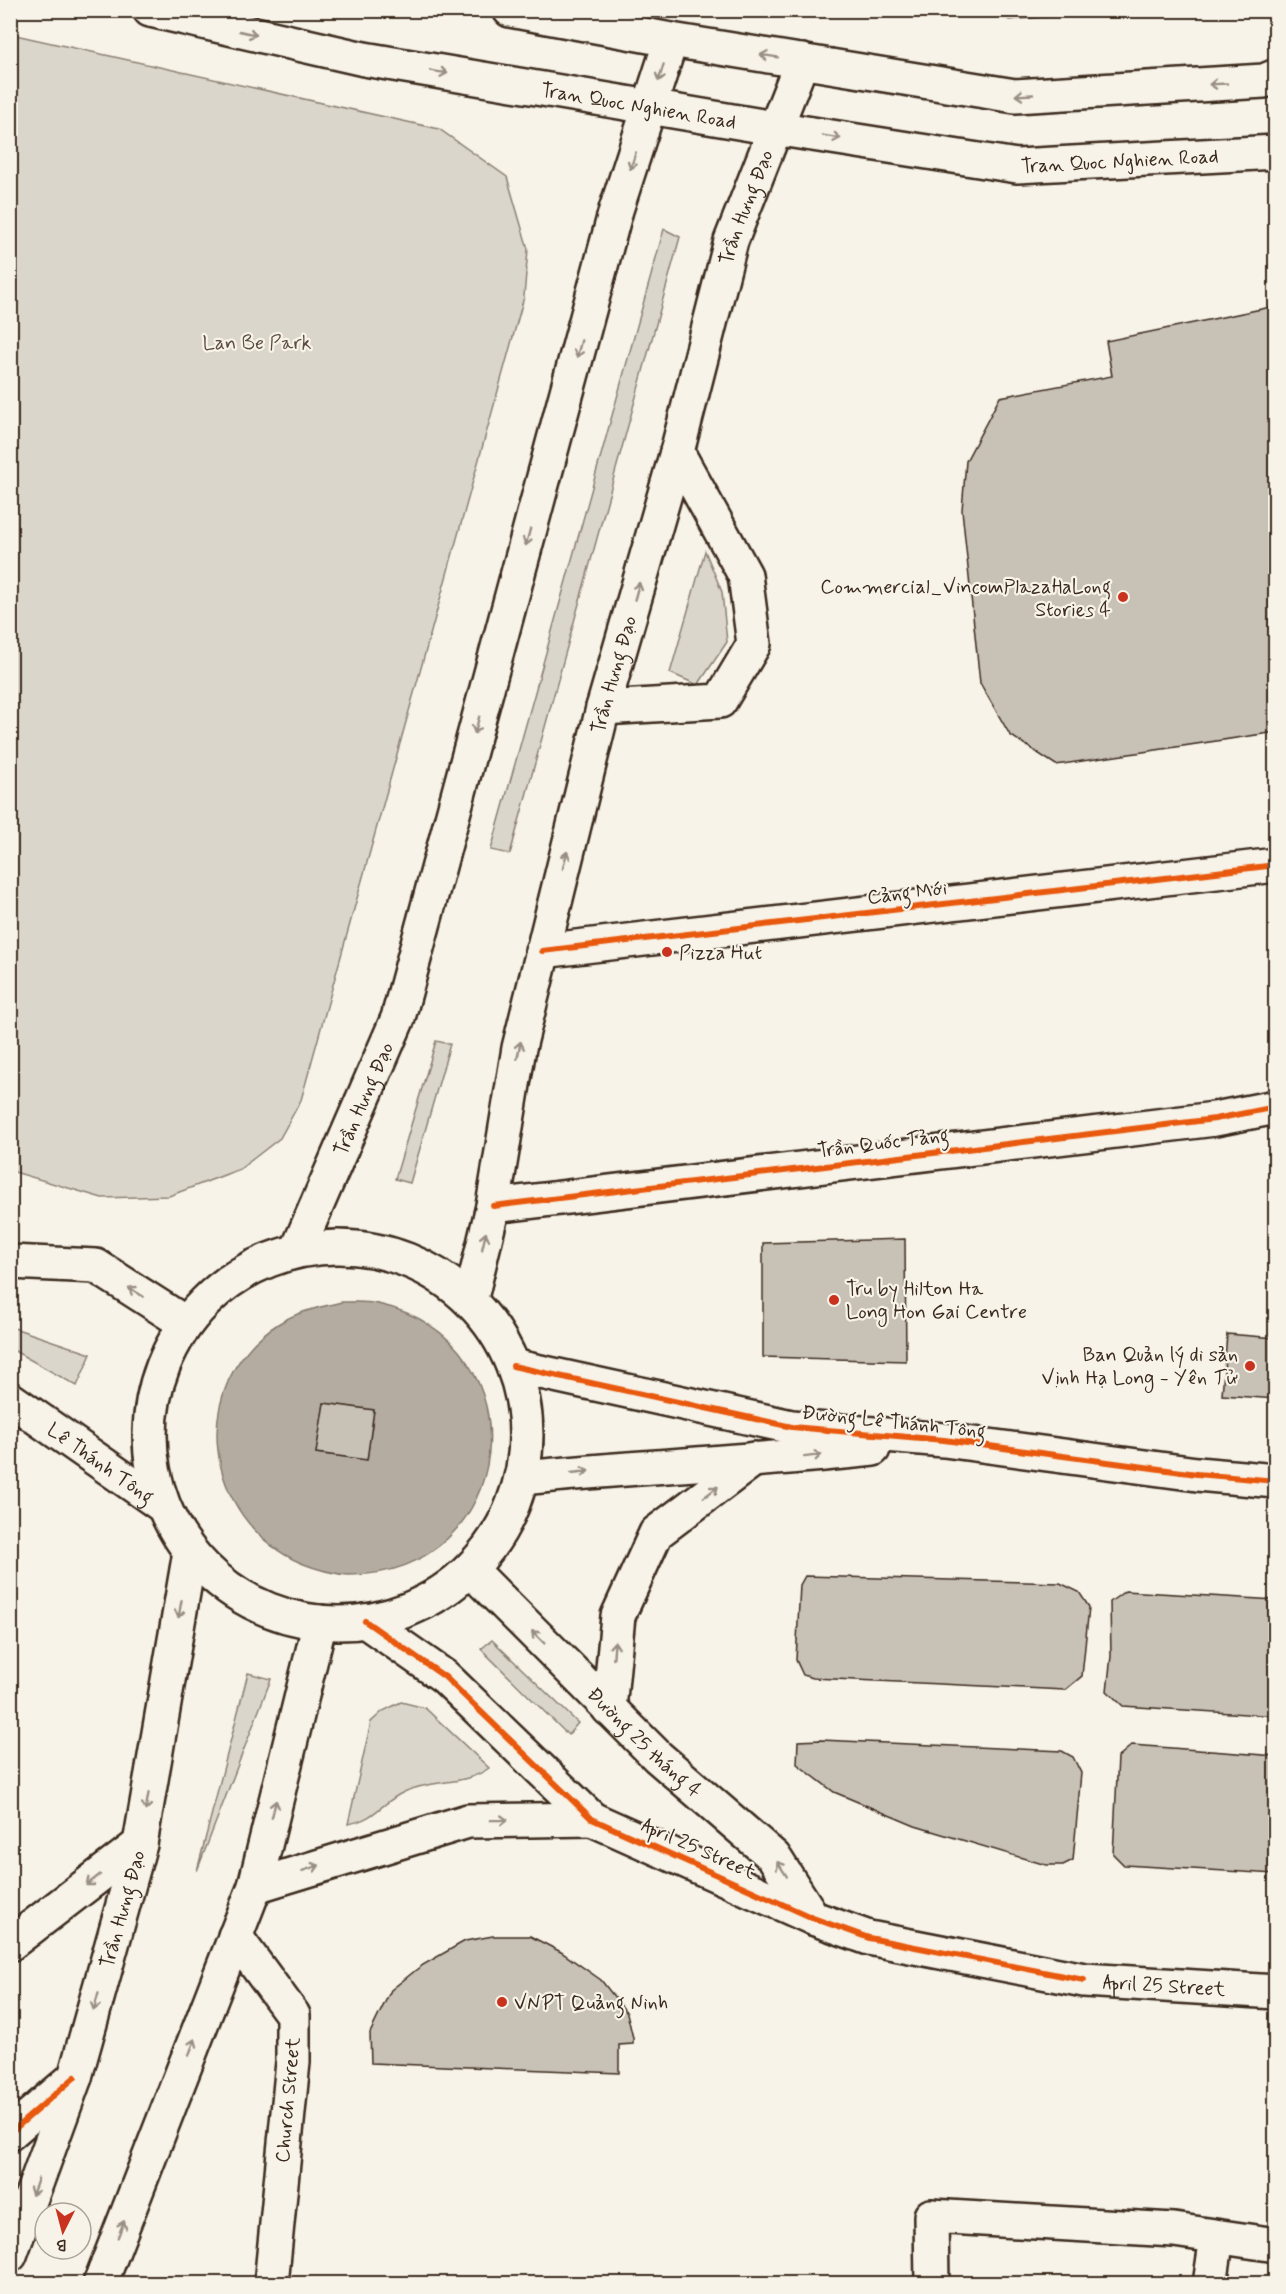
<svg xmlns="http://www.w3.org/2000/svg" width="1286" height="2294" font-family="Mynerve,sans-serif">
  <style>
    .green { fill: #dbd6cb; stroke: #8b8074; stroke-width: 1.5 }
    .water { fill: #b4aca0; stroke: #84786c; stroke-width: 1.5; fill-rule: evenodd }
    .building { fill: #c8c1b6; stroke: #3b2a1e; stroke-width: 1.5 }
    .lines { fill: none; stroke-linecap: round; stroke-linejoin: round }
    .minor-casing { stroke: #3b2a1e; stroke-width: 38 }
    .major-casing { stroke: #3b2a1e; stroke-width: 38 }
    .minor { stroke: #f7f3e8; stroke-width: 33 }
    .major { stroke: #f7f3e8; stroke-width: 33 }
    .cycleway-casing { stroke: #f7f3e8; stroke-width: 10 }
    .cycleway { stroke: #e8590c; stroke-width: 6 }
    .oneway { stroke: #998e83 }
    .poi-dot { fill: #c8321e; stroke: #f7f3e8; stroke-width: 2 }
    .labels { text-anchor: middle; stroke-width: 4.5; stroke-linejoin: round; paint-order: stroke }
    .street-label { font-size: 20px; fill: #3b2a1e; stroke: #f7f3e8 }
    .park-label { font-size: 20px; fill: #5b4c41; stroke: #f7f3e8 }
    .poi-label { font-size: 20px; fill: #3b2a1e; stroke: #f7f3e8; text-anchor: start }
  </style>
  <rect width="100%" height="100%" fill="#f7f3e8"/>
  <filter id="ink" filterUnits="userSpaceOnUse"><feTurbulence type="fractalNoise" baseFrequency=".0167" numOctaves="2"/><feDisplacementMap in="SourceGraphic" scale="12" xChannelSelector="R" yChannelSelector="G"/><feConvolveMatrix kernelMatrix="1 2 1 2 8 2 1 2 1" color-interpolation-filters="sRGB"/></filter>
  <g filter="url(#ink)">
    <g class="green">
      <polygon points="11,34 439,129 507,177 528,249 524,297 301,1100 280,1138 240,1169 169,1196 102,1198 11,1171"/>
      <polygon points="664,229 680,237 510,854 491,850"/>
      <polygon points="705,551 722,592 727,642 698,685 670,673"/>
      <polygon points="436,1041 450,1044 410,1183 395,1179"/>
      <polygon points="11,1327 91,1354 77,1386 11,1349"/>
      <polygon points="492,1640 578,1723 568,1735 481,1649"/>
      <polygon points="248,1673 271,1679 197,1871"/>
      <path d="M401 1702 425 1708 489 1768C465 1786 431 1779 404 1792 382 1802 375 1820 348 1824L371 1722 383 1711Z"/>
    </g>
    <g class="water">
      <polygon points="998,11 1112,11 1009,20"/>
      <path d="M342 1302C354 1302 367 1301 378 1304 544 1341 517 1576 349 1575 334 1574 316 1569 301 1563 203 1520 185 1383 278 1324 298 1311 320 1307 342 1302ZM324 1403 374 1411 367 1460 316 1453Z"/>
    </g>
    <g class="building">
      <polygon points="1276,306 1276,732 1056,765 1010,735 980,683 962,510 966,461 1000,397 1112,376 1106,341"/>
      <polygon points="905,1239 906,1361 763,1357 763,1243"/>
      <polygon points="1227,1334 1276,1338 1276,1399 1222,1395"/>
      <polygon points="324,1403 374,1410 367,1460 316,1453"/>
      <polygon points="805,1576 1060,1583 1079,1592 1089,1607 1082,1676 1065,1690 813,1678 803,1675 796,1660 800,1585"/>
      <polygon points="1125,1591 1276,1600 1276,1716 1123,1706 1107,1691 1111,1656 1110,1602"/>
      <polygon points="821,1740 1062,1751 1073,1757 1081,1773 1073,1860 1063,1865 1046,1865 915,1826 834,1792 797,1764 798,1741"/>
      <polygon points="1132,1745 1276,1756 1276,1874 1124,1865 1113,1854 1118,1757"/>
      <polygon points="493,1936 530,1936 561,1952 601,1980 627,2013 633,2038 633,2044 619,2045 619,2073 371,2063 370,2033 391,1990 421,1966 465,1941"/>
    </g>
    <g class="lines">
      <g class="minor-casing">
        <g id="minor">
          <polyline points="603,708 720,701 754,644 745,575 677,452"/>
          <polyline points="542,951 1276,865"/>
          <polyline points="493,1206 1215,1119 1276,1107"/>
          <polyline points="513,1366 792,1427 944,1440 1197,1474 1276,1481"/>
          <path d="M522 1478C639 1466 756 1462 873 1449"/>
          <path id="s1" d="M470 1569 658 1757 774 1857 813 1918"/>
          <path id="s2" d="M365 1621 445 1677 592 1819 813 1918 869 1938 1084 1980 1276 1992"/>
          <polyline points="609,1709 618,1616 656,1533 754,1459"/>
          <polyline points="235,1936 293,2015 293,2062 271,2284"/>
          <polyline points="10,1944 140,1844"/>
          <polyline points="10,2133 75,2077"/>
          <polyline points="932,2284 931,2216 1174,2230 1276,2245"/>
          <polyline points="1210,2284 1217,2237"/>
        </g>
      </g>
      <g class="major-casing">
        <g id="major">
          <path id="s3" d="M150 10 364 59 774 128 1017 166 1276 152"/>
          <polyline points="510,10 671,40 1015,96 1264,81 1276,76"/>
          <circle cx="338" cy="1435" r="188"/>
          <path id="s4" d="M297 1251 398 1018 616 210 671 40"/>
          <polyline points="10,1262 96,1266 185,1323"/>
          <path id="s5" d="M471 1298 493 1206 519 1048 603 708 677 452 731 241 802 61"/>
          <path id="s6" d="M10 1399 163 1506"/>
          <polyline points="255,1886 468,1821 592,1819"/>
          <path id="s7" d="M10 2255 75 2077 140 1844 190 1552"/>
          <polyline points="100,2284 255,1886 320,1622"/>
        </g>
      </g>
      <use href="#minor" class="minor"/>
      <use href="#major" class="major"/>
      <g class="cycleway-casing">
        <g id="cycleway">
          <polyline points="542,951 1276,865"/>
          <polyline points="493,1206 1215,1119 1276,1107"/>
          <polyline points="513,1366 792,1427 944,1440 1197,1474 1276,1481"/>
          <polyline points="365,1621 445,1677 592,1819 813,1918 869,1938 1084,1980"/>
          <polyline points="10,2133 75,2077"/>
        </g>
      </g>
      <use href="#cycleway" class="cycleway"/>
    </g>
    <defs><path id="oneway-shaft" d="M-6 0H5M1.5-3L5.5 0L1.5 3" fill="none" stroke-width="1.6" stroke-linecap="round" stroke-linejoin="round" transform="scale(1.5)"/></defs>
    <g class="oneway">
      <use href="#oneway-shaft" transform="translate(248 33) rotate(13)"/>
      <use href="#oneway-shaft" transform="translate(769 56) rotate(-171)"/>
      <use href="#oneway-shaft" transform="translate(439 72) rotate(9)"/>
      <use href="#oneway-shaft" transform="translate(661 73) rotate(107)"/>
      <use href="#oneway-shaft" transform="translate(1218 84) rotate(177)"/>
      <use href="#oneway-shaft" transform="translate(1024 95) rotate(177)"/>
      <use href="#oneway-shaft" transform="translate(832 137) rotate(9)"/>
      <use href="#oneway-shaft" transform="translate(633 161) rotate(108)"/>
      <use href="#oneway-shaft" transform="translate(579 349) rotate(105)"/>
      <use href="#oneway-shaft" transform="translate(528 537) rotate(105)"/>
      <use href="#oneway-shaft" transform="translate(637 591) rotate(-74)"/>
      <use href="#oneway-shaft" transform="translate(477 725) rotate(105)"/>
      <use href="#oneway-shaft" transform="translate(565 860) rotate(-76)"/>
      <use href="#oneway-shaft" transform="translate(519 1050) rotate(-79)"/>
      <use href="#oneway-shaft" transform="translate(484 1241) rotate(-77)"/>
      <use href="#oneway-shaft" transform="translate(136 1292) rotate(-148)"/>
      <use href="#oneway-shaft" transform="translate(813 1456) rotate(-7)"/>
      <use href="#oneway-shaft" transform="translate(580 1472) rotate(-6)"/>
      <use href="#oneway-shaft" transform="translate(711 1492) rotate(-37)"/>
      <use href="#oneway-shaft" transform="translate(180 1609) rotate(100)"/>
      <use href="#oneway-shaft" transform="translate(538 1637) rotate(-135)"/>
      <use href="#oneway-shaft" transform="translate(614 1650) rotate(-85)"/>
      <use href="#oneway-shaft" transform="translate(147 1802) rotate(100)"/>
      <use href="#oneway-shaft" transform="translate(274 1809) rotate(-76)"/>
      <use href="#oneway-shaft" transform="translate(499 1820) rotate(-1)"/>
      <use href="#oneway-shaft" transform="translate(311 1868) rotate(-18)"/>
      <use href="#oneway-shaft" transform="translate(782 1869) rotate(-123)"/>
      <use href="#oneway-shaft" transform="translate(93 1880) rotate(142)"/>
      <use href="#oneway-shaft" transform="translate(96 2002) rotate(106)"/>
      <use href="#oneway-shaft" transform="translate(192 2047) rotate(-69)"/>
      <use href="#oneway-shaft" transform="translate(35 2187) rotate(110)"/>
      <use href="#oneway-shaft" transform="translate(121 2229) rotate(-69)"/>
    </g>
  </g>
  <g class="poi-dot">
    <circle cx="1123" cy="597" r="6"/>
    <circle cx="667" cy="952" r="6"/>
    <circle cx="834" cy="1300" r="6"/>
    <circle cx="1250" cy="1366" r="6"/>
    <circle cx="502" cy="2002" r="6"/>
  </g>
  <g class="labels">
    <g class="street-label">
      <text dy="7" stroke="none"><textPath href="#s3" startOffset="498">Tran Quoc Nghien Road</textPath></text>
      <text dy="7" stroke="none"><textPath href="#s3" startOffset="984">Tran Quoc Nghien Road</textPath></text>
      <text dy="7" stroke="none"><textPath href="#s5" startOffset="1126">Trần Hưng Đạo</textPath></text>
      <text dy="7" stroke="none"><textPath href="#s5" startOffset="640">Trần Hưng Đạo</textPath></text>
      <text transform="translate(907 892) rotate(-7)" y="7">Cảng Mới</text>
      <text dy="7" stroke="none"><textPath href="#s4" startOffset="166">Trần Hưng Đạo</textPath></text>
      <text transform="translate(883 1142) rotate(-7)" y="7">Trần Quốc Tảng</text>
      <text transform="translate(894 1421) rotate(6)" y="7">Đường Lê Thánh Tông</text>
      <text dy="7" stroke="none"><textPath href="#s6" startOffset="111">Lê Thánh Tông</textPath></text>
      <text dy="7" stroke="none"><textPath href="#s1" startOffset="246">Đường 25 tháng 4</textPath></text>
      <text transform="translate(699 1848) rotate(24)" y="7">April 25 Street</text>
      <text dy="7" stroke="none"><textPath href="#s7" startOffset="364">Trần Hưng Đạo</textPath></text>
      <text dy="7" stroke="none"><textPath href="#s2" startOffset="903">April 25 Street</textPath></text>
      <text transform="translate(287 2100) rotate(-85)" y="7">Church Street</text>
    </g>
    <g class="park-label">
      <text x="257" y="349">Lan Be Park</text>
    </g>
    <g class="poi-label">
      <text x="1111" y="593" text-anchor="end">Commercial_VincomPlazaHaLong<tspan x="1111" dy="23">Stories 4</tspan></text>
      <text x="679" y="959">Pizza Hut</text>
      <text x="846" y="1295">Tru by Hilton Ha<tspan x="846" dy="23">Long Hon Gai Centre</tspan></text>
      <text x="1238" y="1361" text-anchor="end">Ban Quản lý di sản<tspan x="1238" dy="23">Vịnh Hạ Long - Yên Tử</tspan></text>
      <text x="514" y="2009">VNPT Quảng Ninh</text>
    </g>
  </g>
  <rect width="1286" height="2294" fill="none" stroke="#f7f3e8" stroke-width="36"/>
  <rect x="18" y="18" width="1250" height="2258" fill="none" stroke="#3b2a1e" stroke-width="2" filter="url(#ink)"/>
  <g transform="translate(63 2231) rotate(186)"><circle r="28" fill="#f7f3e8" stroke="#aca397" stroke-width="1.5"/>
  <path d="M0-4.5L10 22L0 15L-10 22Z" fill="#c8321e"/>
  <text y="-9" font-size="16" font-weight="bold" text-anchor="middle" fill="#3b2a1e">B</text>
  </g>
</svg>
